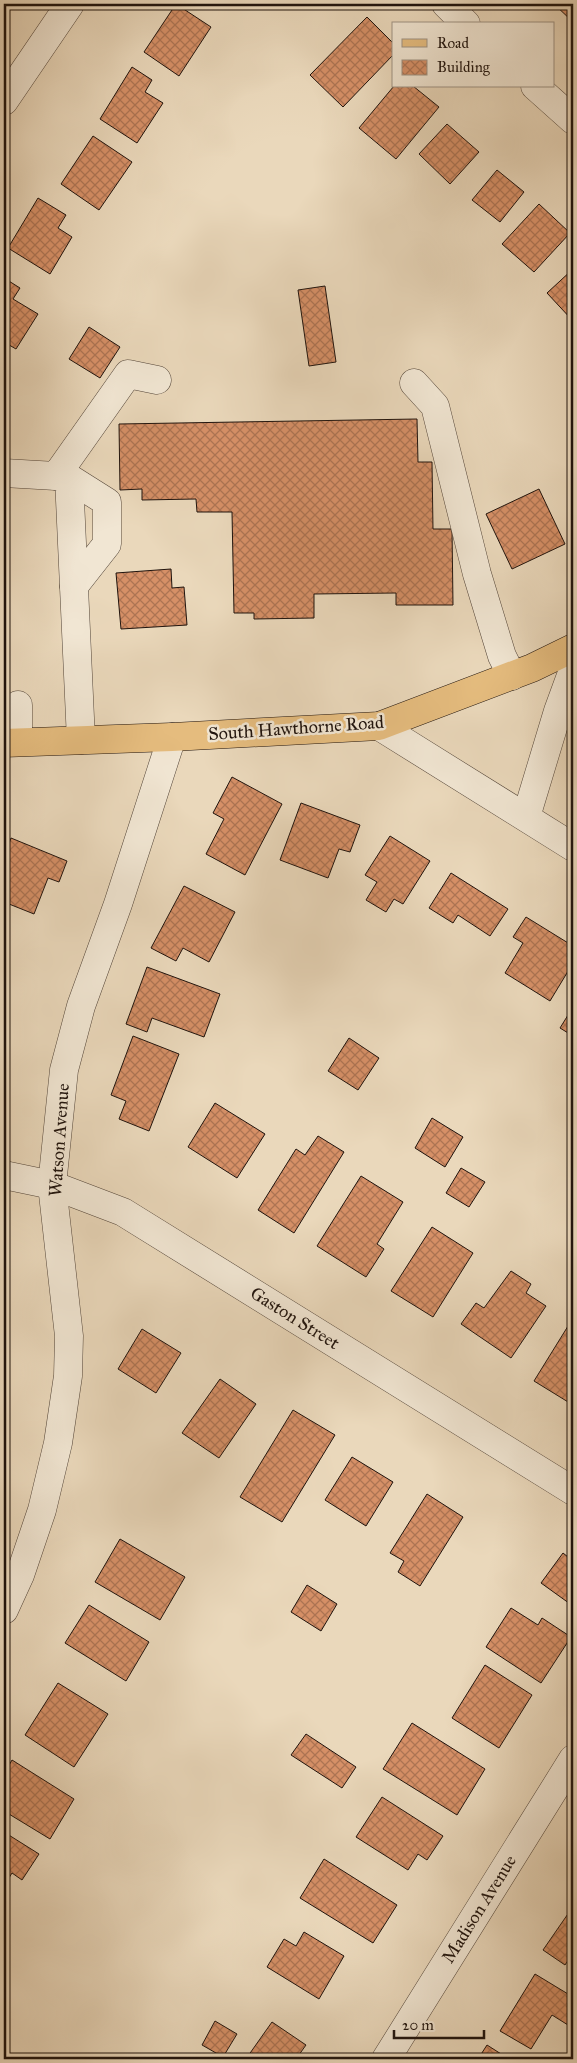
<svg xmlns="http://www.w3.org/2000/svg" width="577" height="2063" font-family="'IM FELL Great Primer',serif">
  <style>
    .building { fill: url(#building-cross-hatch); stroke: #1f130d }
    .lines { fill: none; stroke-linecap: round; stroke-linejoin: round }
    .minor-casing { stroke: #524438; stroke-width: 29 }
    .major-casing { stroke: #1f130d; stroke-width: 29 }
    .minor { stroke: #f1e6d3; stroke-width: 28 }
    .major { stroke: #e5bc7e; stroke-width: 28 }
    .labels { text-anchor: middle; stroke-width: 5; stroke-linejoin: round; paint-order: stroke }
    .street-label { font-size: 18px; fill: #1f130d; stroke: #f1e6d3 }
  </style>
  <defs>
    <pattern id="building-cross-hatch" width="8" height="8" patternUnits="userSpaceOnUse" patternTransform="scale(1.25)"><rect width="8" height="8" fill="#d69067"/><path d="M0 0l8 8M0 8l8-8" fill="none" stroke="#ad7453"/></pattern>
  </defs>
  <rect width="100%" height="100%" fill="#ead8bb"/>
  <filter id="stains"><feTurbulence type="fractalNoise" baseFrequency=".004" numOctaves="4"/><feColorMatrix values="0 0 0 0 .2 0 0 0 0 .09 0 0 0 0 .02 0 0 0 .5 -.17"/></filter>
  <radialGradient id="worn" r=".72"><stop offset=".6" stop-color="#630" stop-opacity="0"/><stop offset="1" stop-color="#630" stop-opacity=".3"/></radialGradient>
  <g class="building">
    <polygon points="176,4 211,27 179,76 144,52"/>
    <polygon points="554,4 573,4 573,22"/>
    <polygon points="367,17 393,43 393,55 343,107 310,75"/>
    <polygon points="132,67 152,80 145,92 163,103 137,143 100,119"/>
    <polygon points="394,86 413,86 439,107 396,159 359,128"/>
    <polygon points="447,124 479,152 450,184 419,154"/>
    <polygon points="93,136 132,162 99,210 61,184"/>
    <polygon points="497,170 524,192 500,222 472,200"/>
    <polygon points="38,198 66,215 58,228 72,237 50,274 8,248"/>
    <polygon points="539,204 570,233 534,272 502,244"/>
    <polygon points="573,269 573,321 547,293"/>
    <polygon points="4,278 20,288 13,299 38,314 16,349 4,342"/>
    <polygon points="325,286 336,362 309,366 298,290"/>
    <polygon points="89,327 120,347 100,378 69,359"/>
    <polygon points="417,419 418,462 432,462 433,529 452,529 453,605 396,605 396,593 314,594 314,618 254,619 254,613 234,613 232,512 197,512 196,499 142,500 142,489 120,490 119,424"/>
    <polygon points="539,489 565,544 512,569 486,514"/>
    <polygon points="171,569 172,588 184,587 187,625 121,629 116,573"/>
    <polygon points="232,777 282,804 245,875 206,854 224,819 213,813"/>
    <polygon points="301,803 360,825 350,852 339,849 328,878 280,860"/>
    <polygon points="390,836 430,861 403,904 394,899 386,912 366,900 377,882 365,875"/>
    <polygon points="11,838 67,861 59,882 48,878 34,914 4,902 4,857"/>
    <polygon points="451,873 508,909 490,936 458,915 453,923 429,908"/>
    <polygon points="184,886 235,912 209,962 183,948 176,961 151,948"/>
    <polygon points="526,917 573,946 573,963 550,1001 505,973 523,943 513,937"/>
    <polygon points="147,967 220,994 204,1037 152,1018 147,1032 126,1024"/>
    <polygon points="573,1007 573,1036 560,1028"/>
    <polygon points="133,1036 179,1054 149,1131 119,1119 126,1101 111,1095"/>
    <polygon points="349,1038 379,1058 358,1090 328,1071"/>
    <polygon points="215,1103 265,1134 237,1178 188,1147"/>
    <polygon points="432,1118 463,1137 445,1167 415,1148"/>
    <polygon points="318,1136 344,1152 294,1233 258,1210 296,1149 305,1155"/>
    <polygon points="461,1168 485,1182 469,1207 446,1193"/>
    <polygon points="361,1176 403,1202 377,1244 384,1249 366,1277 317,1246"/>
    <polygon points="432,1227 473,1253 433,1317 391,1291"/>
    <polygon points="511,1271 531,1284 526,1293 546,1306 511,1358 461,1324 476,1303 484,1308"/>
    <polygon points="573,1318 573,1405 534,1381"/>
    <polygon points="142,1329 181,1353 156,1393 118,1369"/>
    <polygon points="220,1379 256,1404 219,1458 182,1433"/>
    <polygon points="293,1410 335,1435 282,1522 240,1497"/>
    <polygon points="352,1457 393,1482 366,1526 325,1500"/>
    <polygon points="427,1494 463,1517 420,1586 398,1572 404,1561 390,1553"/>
    <polygon points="120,1539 185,1577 160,1620 95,1582"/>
    <polygon points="563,1553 573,1561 573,1606 541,1583"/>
    <polygon points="307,1585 337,1604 321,1631 291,1612"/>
    <polygon points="89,1605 149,1642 126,1681 65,1643"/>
    <polygon points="511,1608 538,1625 542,1618 571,1637 541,1683 486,1647"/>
    <polygon points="485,1665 532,1695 499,1748 452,1718"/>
    <polygon points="58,1683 108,1714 74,1767 25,1735"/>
    <polygon points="412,1723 485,1769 457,1815 383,1769"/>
    <polygon points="306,1734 356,1767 342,1788 291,1755"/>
    <polygon points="12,1760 74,1799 50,1839 4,1811 4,1774"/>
    <polygon points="382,1797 443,1836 427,1860 418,1854 408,1870 356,1837"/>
    <polygon points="4,1832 39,1854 22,1880 12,1873 4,1886"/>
    <polygon points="324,1859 397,1905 373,1943 300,1898"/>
    <polygon points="572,1908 573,1909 573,1962 569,1959 565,1965 543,1950"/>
    <polygon points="304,1932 344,1956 319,1999 267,1967 284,1939 296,1946"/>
    <polygon points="535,1974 573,1997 573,2017 568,2025 552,2015 531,2049 500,2031"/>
    <polygon points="215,2021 237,2034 223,2057 202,2045"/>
    <polygon points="272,2022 306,2045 296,2059 252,2059 248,2056"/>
    <polygon points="487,2045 509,2059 478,2059"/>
  </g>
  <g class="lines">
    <g class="minor-casing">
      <g id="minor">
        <polyline points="446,4 466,24"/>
        <polyline points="535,86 573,120"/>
        <polyline points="4,101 70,4"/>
        <polyline points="414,383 435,406 477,574 502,656 512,676"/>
        <polyline points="4,473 56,476 128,374 157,380"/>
        <polyline points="56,476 69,478 81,740"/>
        <polyline points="69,478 107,502 107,544 74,586"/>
        <polyline points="379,726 573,847"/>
        <polyline points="18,742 18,705"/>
        <polyline points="526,817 558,711 573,670"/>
        <polyline points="4,1175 52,1185 123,1212 573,1491"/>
        <polyline points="4,1610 20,1575 42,1510 58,1443 68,1376 69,1336 52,1185 64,1070 81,1006 118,904 172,737"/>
        <polyline points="386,2059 573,1759"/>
      </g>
    </g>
    <g class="major-casing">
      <polyline id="major" points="4,743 172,737 379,726 532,668 573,648"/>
    </g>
    <use href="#minor" class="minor"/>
    <use href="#major" class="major"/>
  </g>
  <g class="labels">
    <g class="street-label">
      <text transform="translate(296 728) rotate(-4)" y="6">South Hawthorne Road</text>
      <text transform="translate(59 1140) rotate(-86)" y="6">Watson Avenue</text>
      <text transform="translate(295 1318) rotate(32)" y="6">Gaston Street</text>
      <text transform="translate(479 1909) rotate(-58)" y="6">Madison Avenue</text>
    </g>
  </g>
  <rect width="577" height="2063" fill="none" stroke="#ead8bb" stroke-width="20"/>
  <rect x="5" y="5" width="567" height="2053" fill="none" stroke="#1f130d" stroke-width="2.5"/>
  <rect x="10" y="10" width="557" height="2043" fill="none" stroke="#1f130d"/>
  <rect x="392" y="22" width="162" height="65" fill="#f1e6d3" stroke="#9d9284"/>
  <rect x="402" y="39" width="25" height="8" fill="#e5bc7e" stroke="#9d9284"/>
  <text x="437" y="48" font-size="15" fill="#1f130d">Road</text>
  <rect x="402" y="60" width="25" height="15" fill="url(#building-cross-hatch)" stroke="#9d9284"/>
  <text x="437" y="72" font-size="15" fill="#1f130d">Building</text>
  <path d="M394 2030v8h90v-8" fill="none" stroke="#1f130d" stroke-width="2.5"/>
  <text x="402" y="2030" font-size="15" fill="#1f130d" stroke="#f1e6d3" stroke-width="4" paint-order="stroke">20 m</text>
  <rect width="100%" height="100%" filter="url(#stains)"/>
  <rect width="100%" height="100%" fill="url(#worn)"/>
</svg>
